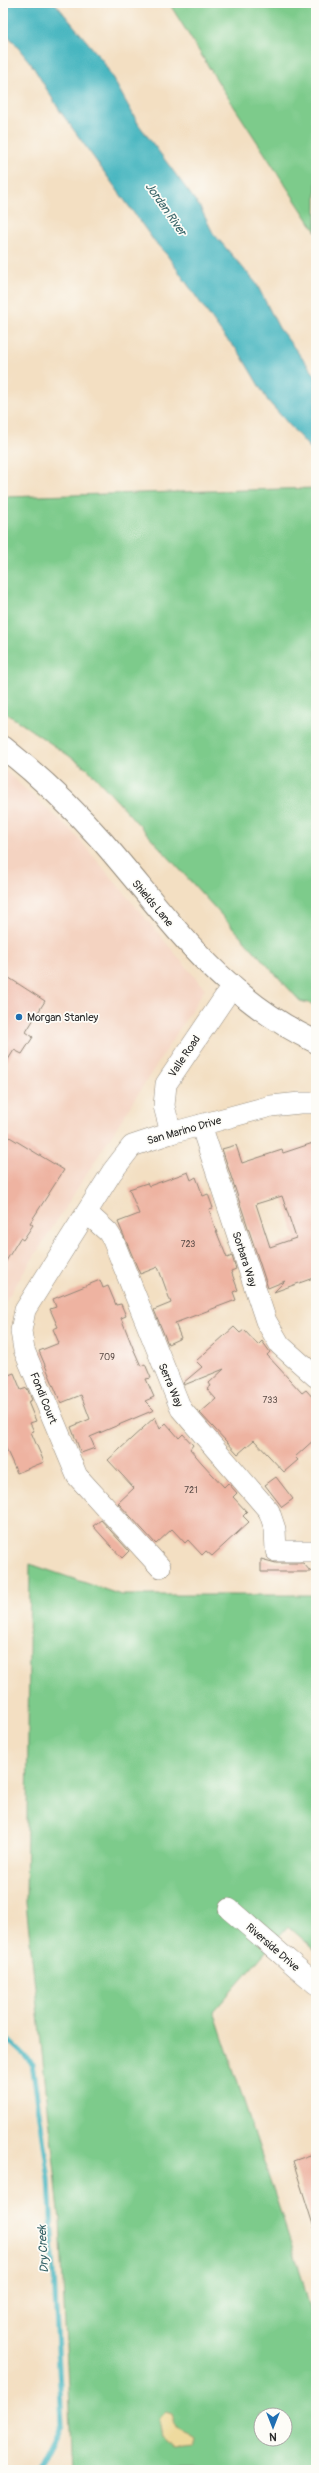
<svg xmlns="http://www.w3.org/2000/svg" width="319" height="2473" font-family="Pangolin,sans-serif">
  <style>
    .built { fill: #f4d3c1 }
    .green { fill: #7dcb8b; stroke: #547b5b; fill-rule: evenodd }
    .sand { fill: #eeda9e; stroke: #8c8264 }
    .water { fill: #47b6c0; stroke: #397076 }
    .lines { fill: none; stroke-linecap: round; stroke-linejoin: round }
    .stream { stroke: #47b6c0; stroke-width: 5 }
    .building { fill: #eeb3a1; fill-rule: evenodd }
    .minor-casing { stroke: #8f8576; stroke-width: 22 }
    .major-casing { stroke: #8f8576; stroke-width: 24 }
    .minor { stroke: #fff; stroke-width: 21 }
    .major { stroke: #fff; stroke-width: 22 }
    .poi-dot { fill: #1f6fb2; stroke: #fdfcf7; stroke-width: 1.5 }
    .labels { text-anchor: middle; stroke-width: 3.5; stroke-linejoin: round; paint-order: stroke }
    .number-label { font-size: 9px; fill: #5c4d48 }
    .street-label { font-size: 11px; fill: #2b2b2b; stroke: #fdfcf7 }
    .poi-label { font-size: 11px; fill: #2b2b2b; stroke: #fdfcf7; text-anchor: start }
    .water-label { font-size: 12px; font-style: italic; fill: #366367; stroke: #fdfcf7 }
  </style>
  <rect width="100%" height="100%" fill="#fdfcf7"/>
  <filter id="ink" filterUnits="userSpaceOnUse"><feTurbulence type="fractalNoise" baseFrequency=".025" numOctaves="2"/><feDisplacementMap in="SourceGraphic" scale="8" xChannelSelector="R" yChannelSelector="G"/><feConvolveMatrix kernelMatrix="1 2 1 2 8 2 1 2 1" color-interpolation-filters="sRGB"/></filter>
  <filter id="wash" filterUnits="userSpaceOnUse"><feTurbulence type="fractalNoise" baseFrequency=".012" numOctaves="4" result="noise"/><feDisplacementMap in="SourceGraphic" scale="16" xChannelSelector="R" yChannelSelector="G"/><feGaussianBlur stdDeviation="0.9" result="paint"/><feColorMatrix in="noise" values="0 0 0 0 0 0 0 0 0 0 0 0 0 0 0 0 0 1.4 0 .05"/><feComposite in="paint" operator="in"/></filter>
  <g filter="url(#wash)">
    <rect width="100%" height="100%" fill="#f3dfc2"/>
    <polygon class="built" points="3,769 72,831 205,989 3,1305"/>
    <g class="green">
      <polygon points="169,3 316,3 316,232 220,85"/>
      <polygon points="316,488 316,1005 300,1001 87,768 3,711 3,497"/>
      <path d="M30 1564 121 1595H316V1951L288 1926 214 2011 300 2271 316 2332V2470H72L60 2220 26 1903ZM261 2415H285V2439H261Z"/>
    </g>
    <path class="sand" d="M165 2412 172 2414C178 2438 179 2428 196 2440L194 2448 175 2450 162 2438 159 2418Z"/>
    <polygon class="water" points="3,3 55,3 103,61 139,125 200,207 213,233 256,283 279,328 316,376 316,455 268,401 239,352 223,335 167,255 154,241 60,111 32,65 3,29"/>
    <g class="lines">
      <polyline class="stream" points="3,2035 32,2063 49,2179 62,2425 39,2470"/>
    </g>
    <g id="blocks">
      <g class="building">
        <polygon points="3,974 45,1001 26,1032 33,1037 22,1054 14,1050 3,1068"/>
        <polygon points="3,1133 64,1170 30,1223 33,1225 23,1240 20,1238 3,1266"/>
        <path d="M316 1142V1277L274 1292 285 1281 268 1288 222 1149 236 1145 242 1163 282 1150 283 1153ZM282 1196 296 1238 270 1247 256 1204Z"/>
        <polygon points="188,1172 191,1180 196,1177 203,1196 208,1194 213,1208 209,1209 215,1228 227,1258 232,1256 236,1269 231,1271 238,1290 233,1292 236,1300 175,1323 181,1338 168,1344 154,1310 171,1303 158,1267 140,1274 118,1222 139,1214 129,1189 147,1183 149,1186"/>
        <polygon points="100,1280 103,1288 108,1286 116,1305 121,1304 126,1316 121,1318 133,1348 141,1366 145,1364 151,1378 146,1379 154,1397 145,1401 154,1410 90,1437 95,1448 81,1453 71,1427 90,1419 81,1395 61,1403 39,1351 59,1343 53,1329 58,1327 50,1309 56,1307 53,1299"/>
        <polygon points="234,1327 240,1333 244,1330 258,1345 262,1341 270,1352 267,1355 289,1379 302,1393 306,1390 316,1401 316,1438 295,1457 298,1460 284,1472 254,1440 238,1454 200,1413 216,1399 207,1389 211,1386 209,1383 224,1369 184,1385 183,1383 202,1367 196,1361"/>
        <polygon points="14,1373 21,1390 27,1388 32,1400 28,1402 36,1421 30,1423 34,1431 31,1432 44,1462 17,1473 3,1442 3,1377"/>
        <polygon points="155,1417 160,1429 166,1423 179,1438 183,1434 193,1445 190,1449 202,1463 224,1487 228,1483 237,1493 233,1497 247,1512 243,1516 249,1522 212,1556 206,1551 202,1555 188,1540 185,1543 172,1529 156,1544 118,1503 134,1488 108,1460"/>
        <polygon points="276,1477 293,1499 282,1507 265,1485"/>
        <polygon points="101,1520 129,1551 122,1558 93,1526"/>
        <polygon points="261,1559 276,1563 303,1563 311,1572 261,1572"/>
        <polygon points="316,2153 316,2227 314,2228 293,2161"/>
      </g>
    </g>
  </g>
  <g filter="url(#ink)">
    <use href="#blocks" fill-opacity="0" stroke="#8f8576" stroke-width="1"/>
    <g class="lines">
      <g class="minor-casing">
        <g id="minor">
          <polyline points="201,1125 266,1321 280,1345 316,1377"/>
          <polyline points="171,1133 164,1106 166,1084 231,988"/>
          <polyline points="87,1213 108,1232 113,1240 181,1409 269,1511 275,1529 276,1551 316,1551"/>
          <polyline points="160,1567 77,1476 24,1350 21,1331 25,1310 112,1172 132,1146 171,1133 271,1106 300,1103 316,1103"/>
          <polyline points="229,1909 316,1984"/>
        </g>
      </g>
      <g class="major-casing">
        <path id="major" d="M3 747C38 775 72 807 102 841 171 920 218 995 316 1042"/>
      </g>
      <use href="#minor" class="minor"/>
      <use href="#major" class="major"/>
    </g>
  </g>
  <circle class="poi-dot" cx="19" cy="1017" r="4"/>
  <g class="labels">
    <g class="number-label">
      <text x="188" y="1247">723</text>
      <text x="107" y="1360">709</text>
      <text x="270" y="1403">733</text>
      <text x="191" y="1493">721</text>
    </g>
    <g class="street-label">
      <text transform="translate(153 903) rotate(50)" y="4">Shields Lane</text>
      <text transform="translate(184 1056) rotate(-56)" y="4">Valle Road</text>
      <text transform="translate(184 1130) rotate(-16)" y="4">San Marino Drive</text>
      <text transform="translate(245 1259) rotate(72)" y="4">Sorbara Way</text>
      <text transform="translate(171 1385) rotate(67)" y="4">Serra Way</text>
      <text transform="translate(44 1398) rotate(68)" y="4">Fondi Court</text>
      <text transform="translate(273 1947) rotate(41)" y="4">Riverside Drive</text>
    </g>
    <g class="poi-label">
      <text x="27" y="1021">Morgan Stanley</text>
    </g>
    <g class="water-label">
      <text transform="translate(166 209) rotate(55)" y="4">Jordan River</text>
      <text transform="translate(43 2249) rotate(-93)" y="4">Dry Creek</text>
    </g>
  </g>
  <rect width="319" height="2473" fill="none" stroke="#fdfcf7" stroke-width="16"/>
  <g transform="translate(273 2427) rotate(180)"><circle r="19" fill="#fdfcf7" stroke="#a9a8a5"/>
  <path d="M0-3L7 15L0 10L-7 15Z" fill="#1f6fb2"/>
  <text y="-6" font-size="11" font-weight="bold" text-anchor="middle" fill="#2b2b2b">N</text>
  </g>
</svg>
